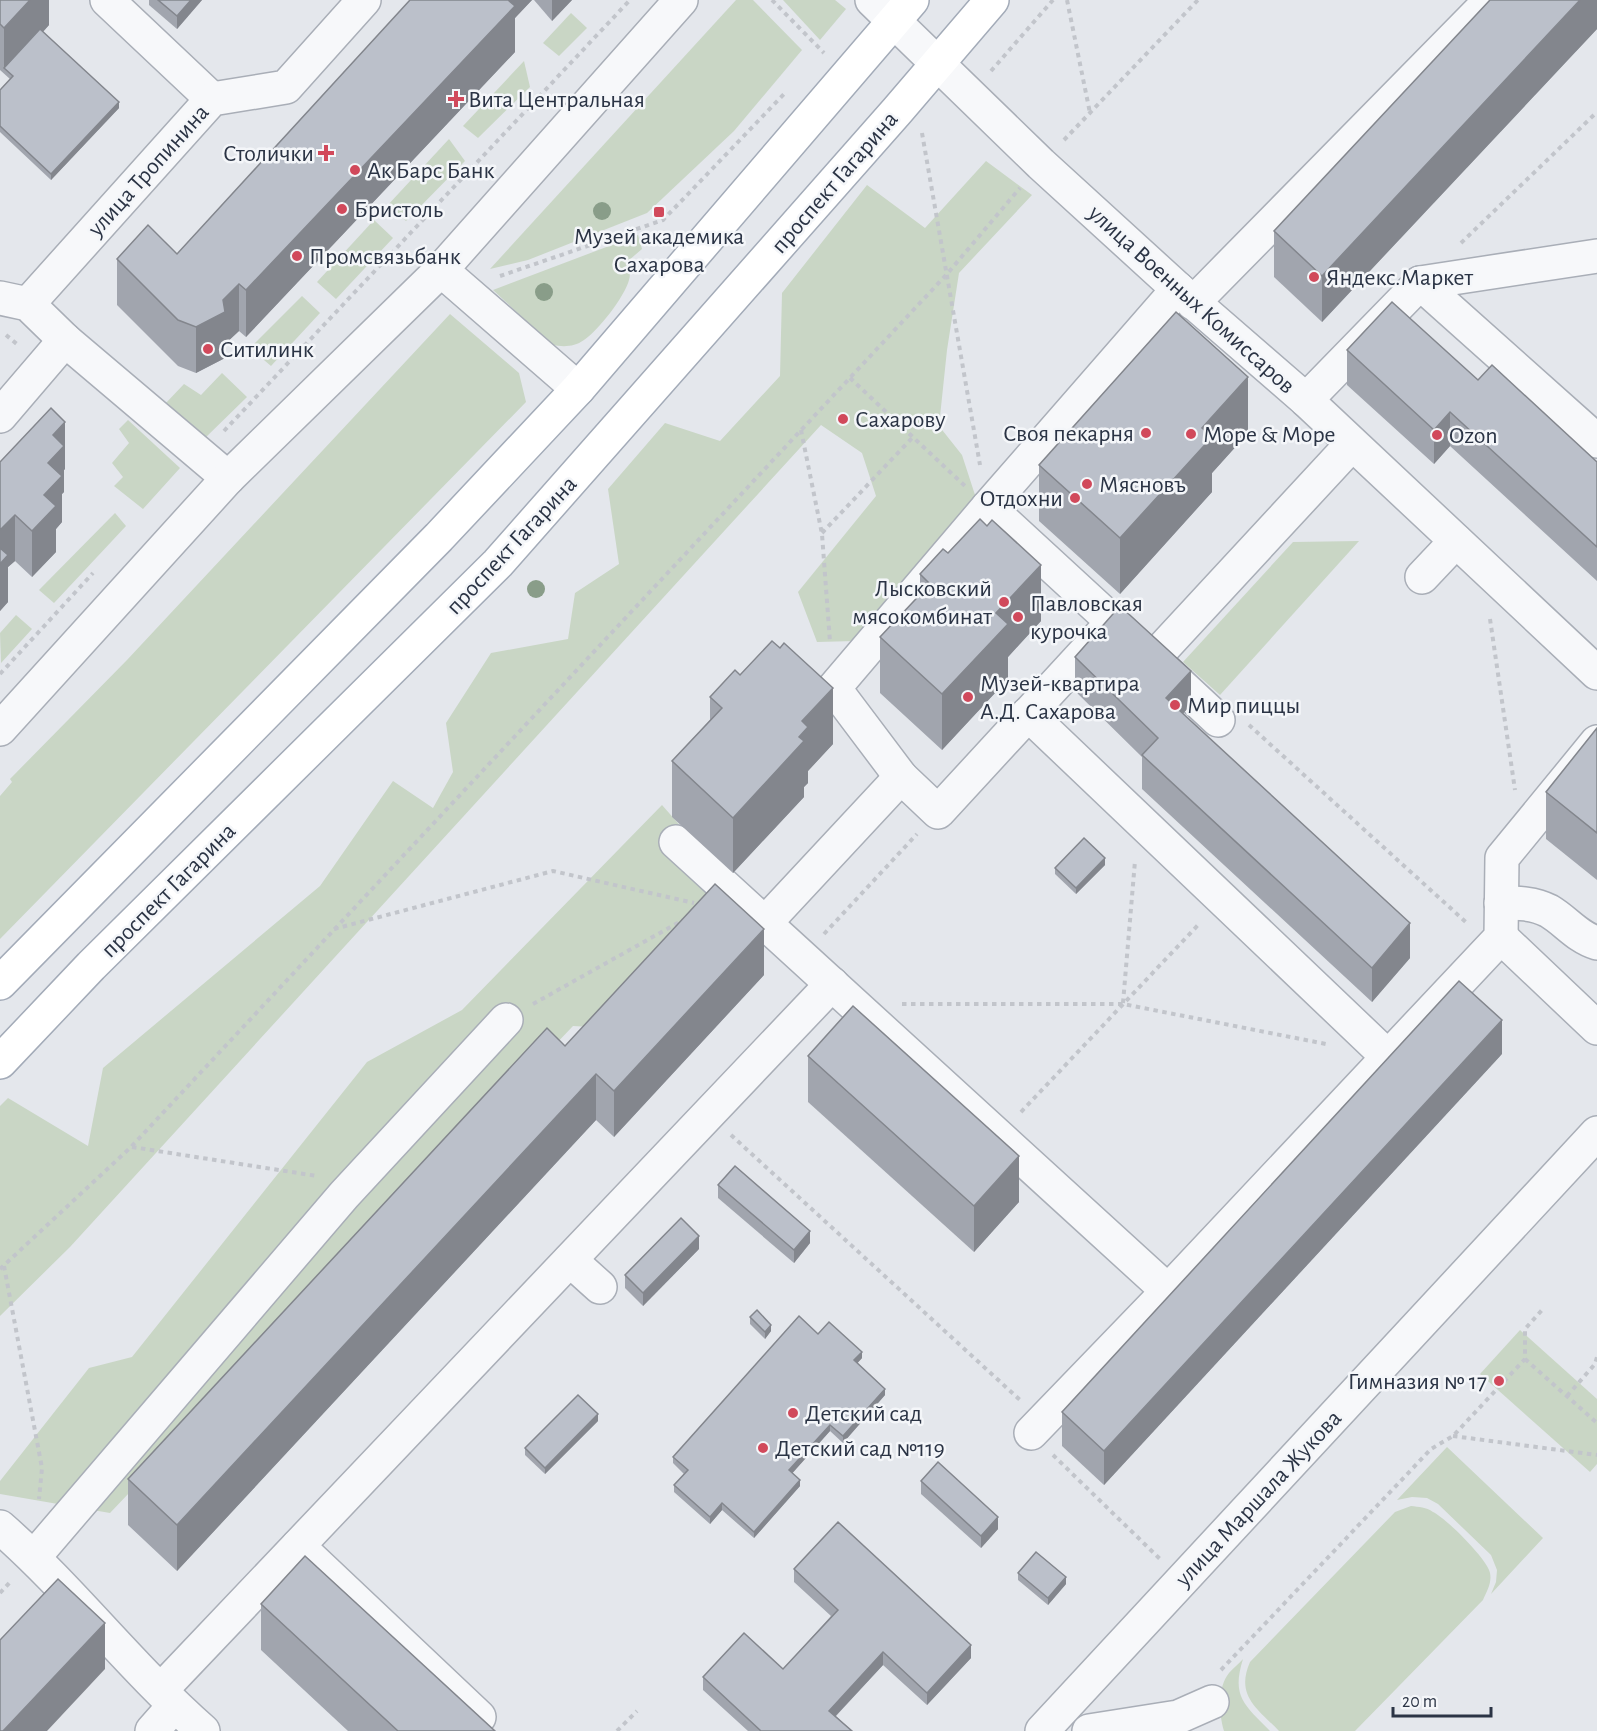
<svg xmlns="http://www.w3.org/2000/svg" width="1597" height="1731" font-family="'Alegreya Sans',sans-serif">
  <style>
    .green { fill: #c9d6c5 }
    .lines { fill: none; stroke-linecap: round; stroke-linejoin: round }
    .minor-casing { stroke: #a9aeb7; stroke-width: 36 }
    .major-casing { stroke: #a3abb8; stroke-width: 36 }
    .path { stroke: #c2c5cb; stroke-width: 4; stroke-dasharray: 4.5 4.5; stroke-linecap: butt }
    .minor { stroke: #f7f8fa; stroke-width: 33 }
    .major { stroke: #fff; stroke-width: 33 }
    .tree { fill: #899d89 }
    .wall { fill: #a1a5ae }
    .shaded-wall { fill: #83868d }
    .building { fill: #bbc0ca; stroke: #83868d; stroke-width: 1.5 }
    .poi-dot { fill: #d1495b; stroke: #f4f6f9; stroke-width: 2 }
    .labels { text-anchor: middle; stroke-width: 5; stroke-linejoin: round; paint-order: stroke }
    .poi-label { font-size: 24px; fill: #2b3445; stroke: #f4f6f9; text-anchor: start }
    .street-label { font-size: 24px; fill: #2b3445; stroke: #f4f6f9 }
  </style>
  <rect width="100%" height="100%" fill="#e4e7ec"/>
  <g class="green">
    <polygon points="736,0 753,0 802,50 734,131 647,213 528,260 490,269"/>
    <polygon points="783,0 835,0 846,9 820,40"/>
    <polygon points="571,13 587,28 559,56 543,43"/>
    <polygon points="524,61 530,87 478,138 463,126"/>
    <polygon points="449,139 465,161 406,221 387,206"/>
    <polygon points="986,161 1032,195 959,273 947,350 939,426 962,455 990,541 893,640 817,642 798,592 876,496 862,453 821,425 70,1247 0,1316 0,1106 8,1098 88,1146 103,1068 320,886 393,781 433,808 453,772 446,723 491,653 568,639 575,593 619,564 608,489 665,423 720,441 780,376 782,293 867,185 925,228"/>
    <polygon points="374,220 393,238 336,299 317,282"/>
    <path d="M638 235 642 249 628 261C629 267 631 274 629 280 625 296 598 331 584 340 574 347 564 347 552 345L493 290Z"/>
    <polygon points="302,296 320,313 271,366 250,348"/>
    <polygon points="450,314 519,373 526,402 0,939 0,796 12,782 10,779 127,660"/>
    <polygon points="222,373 247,397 204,439 165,404 184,384 201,395"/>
    <polygon points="128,420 180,468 143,509 114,486 123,477 112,463 129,443 119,429"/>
    <polygon points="115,513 126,526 54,603 39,590"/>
    <polygon points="1359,541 1220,695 1183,662 1293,542"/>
    <polygon points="16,615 32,629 1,663 0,633"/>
    <polygon points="662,805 721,872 718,912 608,1028 573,1026 110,1513 0,1494 0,1481 89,1368 132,1357 367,1062 462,1010"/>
    <polygon points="1520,1330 1597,1399 1597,1464 1590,1472 1480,1374"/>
    <polygon points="1447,1447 1543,1538 1491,1594 1496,1582 1497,1570 1491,1555 1438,1504 1427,1498 1412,1497 1397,1500"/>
    <path d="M1411 1506C1419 1507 1426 1507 1433 1512 1446 1518 1488 1560 1490 1573 1492 1583 1487 1591 1483 1600L1355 1731H1279C1258 1709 1235 1696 1250 1662L1395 1512Z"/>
    <path d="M1243 1659C1231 1697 1245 1705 1270 1731H1224C1219 1714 1217 1688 1229 1673 1233 1668 1239 1664 1243 1659Z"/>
  </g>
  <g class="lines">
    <g class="minor-casing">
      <g id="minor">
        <polyline points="107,0 212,99"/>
        <polyline points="872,0 1041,164 1178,289 1306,400 1597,673"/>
        <polyline points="441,270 578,389"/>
        <polyline points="1420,283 1597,441"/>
        <polyline points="0,298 28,304 65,340 228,478"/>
        <polyline points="1193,303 1491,0"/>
        <polyline points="28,304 212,99 286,87 364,0"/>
        <polyline points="1306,400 1420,283 1597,256"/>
        <polyline points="0,416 65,340"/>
        <polyline points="1422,577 1456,541"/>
        <polyline points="1165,646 1352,444"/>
        <polyline points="1158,664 1218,720"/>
        <polyline points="1028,714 1388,1057"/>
        <polyline points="0,729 228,478 441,270 681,0"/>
        <polyline points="901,777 834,688 988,507 1178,289"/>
        <polyline points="676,842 1168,1291"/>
        <path d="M1501 903C1518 903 1534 903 1549 911 1566 921 1577 937 1597 943"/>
        <polyline points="765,923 901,777 938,812 1113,622 988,507"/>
        <polyline points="1501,937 1597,1028"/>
        <polyline points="570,1260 600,1287"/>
        <polyline points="1031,1433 1168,1291 1501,937 1502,858 1597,742"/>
        <path d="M0 1527C72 1590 131 1668 203 1731"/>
        <polyline points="298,1546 479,1717"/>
        <polyline points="34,1557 344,1195 506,1020"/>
        <polyline points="161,1690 832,984"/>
        <polyline points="152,1731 174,1706"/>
        <polyline points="1042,1731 1597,1133"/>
        <polyline points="1089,1731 1178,1717 1212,1702"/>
      </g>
    </g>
    <g class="major-casing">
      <g id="major">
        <polyline points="0,983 439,537 578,389 912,0"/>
        <polyline points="0,1062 91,966 498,563 897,111 992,0"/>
      </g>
    </g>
    <g class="path">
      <polyline points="772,0 824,53"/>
      <polyline points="1067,0 1090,113"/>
      <polyline points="991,71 1053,0"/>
      <polyline points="922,133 980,465"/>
      <polyline points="1064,140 1198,0"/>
      <polyline points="1461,243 1597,112"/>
      <polyline points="500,276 663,220 786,92"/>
      <polyline points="6,335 18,345"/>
      <polyline points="850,378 965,486"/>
      <polyline points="801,430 822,534 830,642"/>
      <polyline points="224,431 630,0"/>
      <polyline points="822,533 912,438"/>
      <polyline points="1490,619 1515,790"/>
      <polyline points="0,674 93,573"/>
      <polyline points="1249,725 1468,924"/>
      <polyline points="334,929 553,871 694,903"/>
      <polyline points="824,934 917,834"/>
      <polyline points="1123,1003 1135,861"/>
      <polyline points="533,1004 683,920"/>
      <polyline points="902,1004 1123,1004 1326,1044"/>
      <polyline points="1021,1112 1199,924"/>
      <polyline points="731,1135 1020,1400"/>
      <polyline points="132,1147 317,1176"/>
      <polyline points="4,1266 42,1468 39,1499"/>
      <polyline points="0,1269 131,1147 947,274 1020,188"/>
      <polyline points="1525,1359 1597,1423"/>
      <polyline points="1567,1396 1595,1364 1597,1357"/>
      <polyline points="1453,1436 1597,1455"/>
      <polyline points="1053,1455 1160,1559"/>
      <polyline points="0,1593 11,1581"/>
      <polyline points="1221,1670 1431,1449 1453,1436 1525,1359 1525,1329 1542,1310"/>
      <polyline points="617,1731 637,1711"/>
    </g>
    <use href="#minor" class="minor"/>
    <use href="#major" class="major"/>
  </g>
  <g class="tree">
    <circle cx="602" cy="211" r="9"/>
    <circle cx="544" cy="292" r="9"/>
    <circle cx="536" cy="589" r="9"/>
  </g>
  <g class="wall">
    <polygon points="0,0 49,0 49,25 43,32 119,108 51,180 0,132 0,90 10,79 0,70"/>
    <polygon points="149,0 202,0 177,29 149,5"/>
    <polygon points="410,0 532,0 515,18 515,52 246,337 239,331 225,344 225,358 196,373 178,366 117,305 117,259 177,254"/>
    <polygon points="534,0 572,0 552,21"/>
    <polygon points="1597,0 1597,29 1322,322 1274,277 1274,231"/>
    <polygon points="1347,350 1478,380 1597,462 1597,581 1450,446 1434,464 1347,385"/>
    <polygon points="1248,433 1212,473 1212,492 1120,594 1039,521 1039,465"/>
    <polygon points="0,462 65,469 64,470 64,492 62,494 62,522 56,529 56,552 32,577 15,561 8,567 8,602 0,611"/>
    <polygon points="948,553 1041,621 1008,657 1008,679 942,750 880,693 880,637 920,595 920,574"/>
    <polygon points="1075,657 1191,705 1183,713 1410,958 1372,1002 1142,789 1142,757 1075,691"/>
    <polygon points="740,675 833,744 808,771 808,783 804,787 804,797 733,873 672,817 672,761 710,720 710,697"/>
    <polygon points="1597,728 1597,880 1546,839 1546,792"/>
    <polygon points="1105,865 1076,894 1055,874 1055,868"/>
    <polygon points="764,975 614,1137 596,1120 177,1571 128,1525 128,1479 565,1046"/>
    <polygon points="1502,1054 1104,1485 1062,1446 1062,1412"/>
    <polygon points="808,1056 1019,1202 974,1252 808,1102"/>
    <polygon points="718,1185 810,1243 794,1263 718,1198"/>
    <polygon points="699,1249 643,1306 625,1288 625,1275"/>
    <polygon points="750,1317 771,1331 765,1339 750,1324"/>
    <polygon points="818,1334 862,1358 857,1363 885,1395 843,1443 830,1431 792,1473 800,1486 754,1538 722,1510 710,1524 674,1492 674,1485 684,1474 673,1463 673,1457"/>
    <polygon points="598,1421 545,1474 525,1455 525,1448"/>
    <polygon points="921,1481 998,1529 981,1548 921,1494"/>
    <polygon points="794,1569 971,1658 927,1705 883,1665 836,1716 852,1731 748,1731 703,1690 703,1677 783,1669 831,1616 794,1582"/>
    <polygon points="1018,1573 1066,1584 1048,1605 1018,1580"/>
    <polygon points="261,1604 495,1731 348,1731 261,1650"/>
  </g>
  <g class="shaded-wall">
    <polygon points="30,0 49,0 49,25 7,71 4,68 4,28"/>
    <polygon points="191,0 202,0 177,29 177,16"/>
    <polygon points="498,0 532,0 515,18 515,52 246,337 246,290"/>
    <polygon points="552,0 572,0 552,21"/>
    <polygon points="1580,0 1597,0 1597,29 1322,322 1322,276"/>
    <polygon points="119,102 119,108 51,180 51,174"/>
    <polygon points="239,284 239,331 225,344 225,358 196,373 196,327"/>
    <polygon points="1248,377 1248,433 1212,473 1212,492 1120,594 1120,538 1202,428"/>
    <polygon points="1450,412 1450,446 1434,464 1434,430"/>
    <polygon points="65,422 65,469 64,470 64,492 62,494 62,522 56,529 56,552 32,577 32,531 44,495 48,463 53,435"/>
    <polygon points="15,515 15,561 8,567 8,602 0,611 0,530"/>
    <polygon points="1041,565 1041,621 1008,657 1008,679 942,750 942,694 996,613"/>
    <polygon points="1191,671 1191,705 1166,732 1166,698"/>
    <polygon points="833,688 833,744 808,771 808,783 804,787 804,797 733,873 733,818 799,737 802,721"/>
    <polygon points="1105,858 1105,865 1076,894 1076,888"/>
    <polygon points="1410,923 1410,958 1372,1002 1372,968"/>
    <polygon points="764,929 764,975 614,1137 614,1091"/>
    <polygon points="1502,1020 1502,1054 1104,1485 1104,1451"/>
    <polygon points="596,1074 596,1120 177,1571 177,1525"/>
    <polygon points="1019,1156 1019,1202 974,1252 974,1206"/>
    <polygon points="810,1231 810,1243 794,1263 794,1250"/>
    <polygon points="699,1236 699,1249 643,1306 643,1293"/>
    <polygon points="771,1325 771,1331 765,1339 765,1332"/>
    <polygon points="862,1352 862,1358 854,1367 854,1360"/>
    <polygon points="885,1389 885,1395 843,1443 843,1436"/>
    <polygon points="598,1414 598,1421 545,1474 545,1468"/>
    <polygon points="830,1425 830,1431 789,1477 789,1470"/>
    <polygon points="800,1480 800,1486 754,1538 754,1532"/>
    <polygon points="722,1503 722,1510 710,1524 710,1517"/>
    <polygon points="998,1517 998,1529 981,1548 981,1536"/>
    <polygon points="1066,1577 1066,1584 1048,1605 1048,1598"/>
    <polygon points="105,1623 105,1669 47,1731 3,1731"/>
    <polygon points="971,1645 971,1658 927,1705 927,1693"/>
    <polygon points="883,1652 883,1665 829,1723 829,1711"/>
  </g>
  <g class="building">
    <polygon points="0,0 30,0 4,28 0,24"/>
    <polygon points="158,0 191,0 177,16"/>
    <polygon points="410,0 508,0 515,6 246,290 239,284 223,300 225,312 196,327 178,320 117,259 148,225 177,254"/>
    <polygon points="1490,0 1580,0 1322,276 1274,231"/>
    <polygon points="40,29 119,102 51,174 0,126 0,90 13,76 4,68"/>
    <polygon points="1392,302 1478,380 1492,365 1597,462 1597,547 1450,412 1434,430 1347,350"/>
    <polygon points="1176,312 1248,377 1202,428 1212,437 1120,538 1039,465"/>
    <polygon points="51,408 65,422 53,435 64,446 48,463 62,476 44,495 56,506 32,531 15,515 0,530 0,462"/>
    <polygon points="980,519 987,526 992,520 1041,565 996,613 1008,624 942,694 880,637 930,584 920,574 943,549 948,553"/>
    <polygon points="0,548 8,555 0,564"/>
    <polygon points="1120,606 1191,671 1166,698 1410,923 1372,968 1142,755 1158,738 1075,657"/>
    <polygon points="772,641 780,648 784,643 833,688 802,721 808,727 799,737 804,741 733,818 672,761 722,708 710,697 735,670 740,675"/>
    <polygon points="1597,728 1597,833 1546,792"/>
    <polygon points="1084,838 1105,858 1076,888 1055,868"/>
    <polygon points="715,884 764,929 614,1091 596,1074 177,1525 128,1479 547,1028 565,1046"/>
    <polygon points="1459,981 1502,1020 1104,1451 1062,1412"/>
    <polygon points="853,1006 1019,1156 974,1206 808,1056"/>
    <polygon points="735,1166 810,1231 794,1250 718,1185"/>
    <polygon points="681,1218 699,1236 643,1293 625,1275"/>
    <polygon points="757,1310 771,1325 765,1332 750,1317"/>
    <polygon points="799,1316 818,1334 829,1322 862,1352 854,1360 885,1389 843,1436 830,1425 789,1470 800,1480 754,1532 722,1503 710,1517 674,1485 688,1470 673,1457"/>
    <polygon points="578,1395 598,1414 545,1468 525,1448"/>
    <polygon points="938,1462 998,1517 981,1536 921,1481"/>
    <polygon points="838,1522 971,1645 927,1693 883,1652 829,1711 852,1731 761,1731 703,1677 744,1633 783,1669 838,1610 794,1569"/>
    <polygon points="1036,1552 1066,1577 1048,1598 1018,1573"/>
    <polygon points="305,1556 495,1731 398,1731 261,1604"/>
    <polygon points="58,1579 105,1623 3,1731 0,1731 0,1640"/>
  </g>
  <g class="poi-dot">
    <path d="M453 90h6v6h6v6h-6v6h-6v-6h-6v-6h6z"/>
    <path d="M323 144h6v6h6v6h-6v6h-6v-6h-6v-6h6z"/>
    <circle cx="355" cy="170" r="6"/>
    <circle cx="342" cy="209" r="6"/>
    <rect x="653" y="206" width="12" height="12" rx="3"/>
    <circle cx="297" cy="256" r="6"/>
    <circle cx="1314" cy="277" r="6"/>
    <circle cx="208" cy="349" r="6"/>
    <circle cx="843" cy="419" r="6"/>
    <circle cx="1146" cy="433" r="6"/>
    <circle cx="1191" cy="434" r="6"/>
    <circle cx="1437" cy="435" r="6"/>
    <circle cx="1087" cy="484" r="6"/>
    <circle cx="1075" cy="498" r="6"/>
    <circle cx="1004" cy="602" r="6"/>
    <circle cx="1018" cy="617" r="6"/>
    <circle cx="968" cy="697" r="6"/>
    <circle cx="1175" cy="705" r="6"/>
    <circle cx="1499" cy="1381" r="6"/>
    <circle cx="793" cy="1413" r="6"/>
    <circle cx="763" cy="1448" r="6"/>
  </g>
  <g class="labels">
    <g class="poi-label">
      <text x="468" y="107">Вита Центральная</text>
      <text x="314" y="161" text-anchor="end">Столички</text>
      <text x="367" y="178">Ак Барс Банк</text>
      <text x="354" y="217">Бристоль</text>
      <text x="659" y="244" text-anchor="middle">Музей академика<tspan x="659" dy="28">Сахарова</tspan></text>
      <text x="309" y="264">Промсвязьбанк</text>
      <text x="1326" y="285">Яндекс.Маркет</text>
      <text x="220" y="357">Ситилинк</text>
      <text x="855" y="427">Сахарову</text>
      <text x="1134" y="441" text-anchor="end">Своя пекарня</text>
      <text x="1203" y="442">Море &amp; Море</text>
      <text x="1449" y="443">Ozon</text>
      <text x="1099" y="492">Мясновъ</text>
      <text x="1063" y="506" text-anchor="end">Отдохни</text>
      <text x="992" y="596" text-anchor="end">Лысковский<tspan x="992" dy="28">мясокомбинат</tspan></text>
      <text x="1030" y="611">Павловская<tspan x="1030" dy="28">курочка</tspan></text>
      <text x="980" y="691">Музей-квартира<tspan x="980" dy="28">А.Д. Сахарова</tspan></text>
      <text x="1187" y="713">Мир пиццы</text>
      <text x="1487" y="1389" text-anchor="end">Гимназия № 17</text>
      <text x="805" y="1421">Детский сад</text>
      <text x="775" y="1456">Детский сад №119</text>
    </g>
    <g class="street-label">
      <text transform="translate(148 170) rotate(-48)" y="8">улица Тропинина</text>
      <text transform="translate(834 182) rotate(-49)" y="8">проспект Гагарина</text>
      <text transform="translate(1192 299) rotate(42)" y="8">улица Военных Комиссаров</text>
      <text transform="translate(511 545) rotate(-47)" y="8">проспект Гагарина</text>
      <text transform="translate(168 890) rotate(-45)" y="8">проспект Гагарина</text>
      <text transform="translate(1258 1498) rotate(-47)" y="8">улица Маршала Жукова</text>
    </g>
  </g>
  <path d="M1393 1707v9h98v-9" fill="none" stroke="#2b3445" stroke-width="3"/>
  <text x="1402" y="1707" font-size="18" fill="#2b3445" stroke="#f4f6f9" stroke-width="4.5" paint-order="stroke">20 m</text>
</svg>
